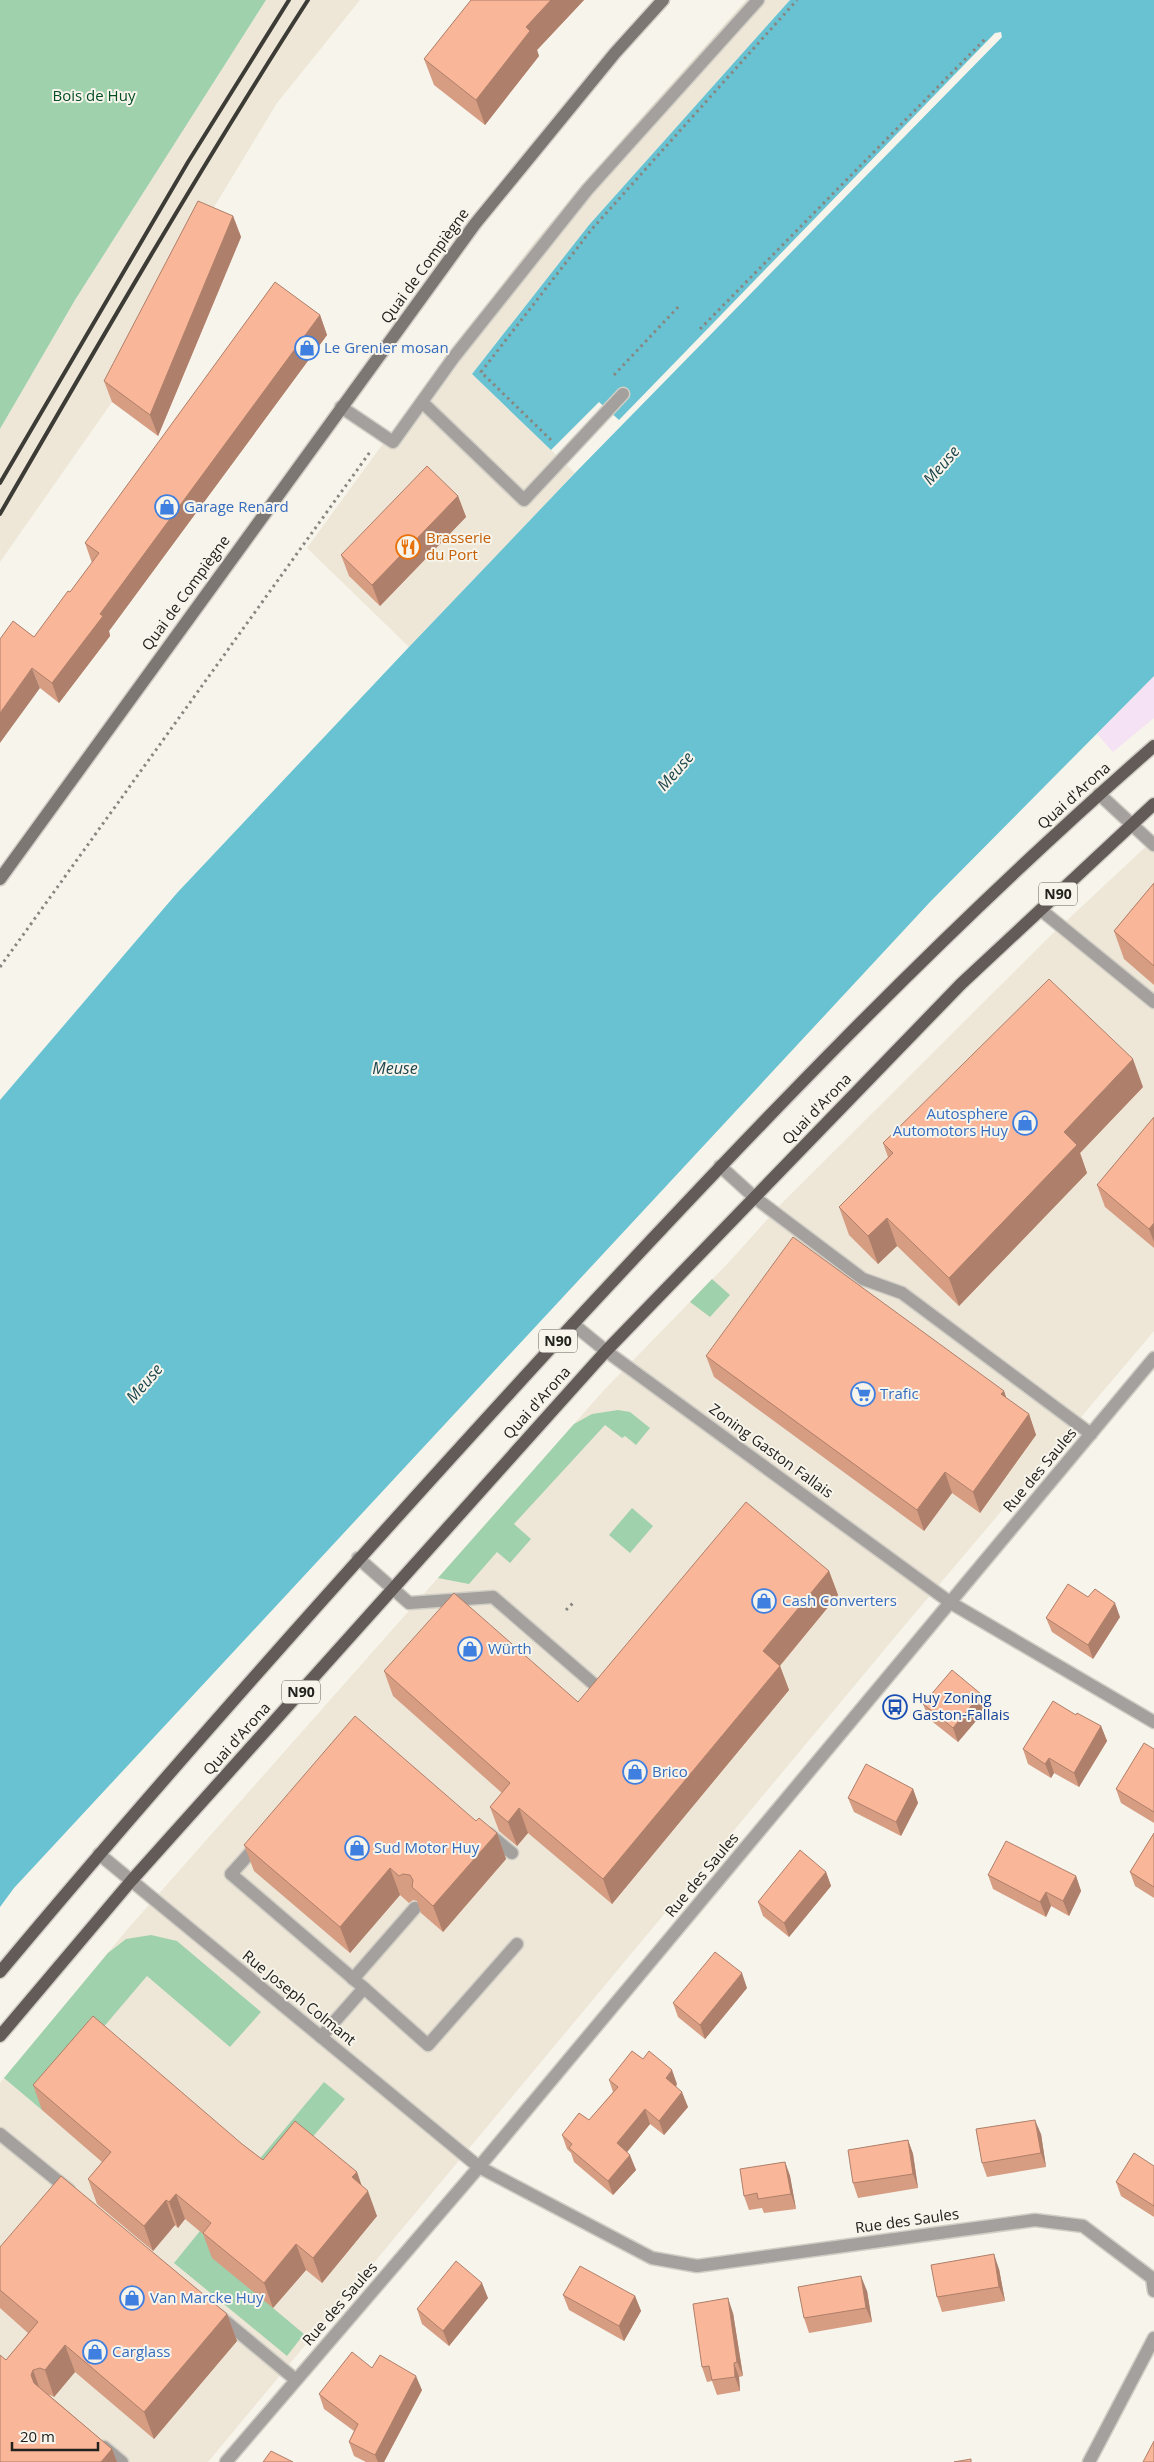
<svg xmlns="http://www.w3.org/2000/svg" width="1154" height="2462" font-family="'Open Sans',sans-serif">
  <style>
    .built { fill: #eee7d7 }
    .industrial { fill: #f5e3f5 }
    .green { fill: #9fd1ac }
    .water { fill: #69c2d2 }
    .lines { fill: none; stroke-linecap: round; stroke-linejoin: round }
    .service-casing { stroke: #d1cec6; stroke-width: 15 }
    .minor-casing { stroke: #d1cec6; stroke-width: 15 }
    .secondary-casing { stroke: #d1cec6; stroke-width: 15 }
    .primary-casing { stroke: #d1cec6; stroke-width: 15 }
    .path { stroke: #888680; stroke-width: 3; stroke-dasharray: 2.5 4; stroke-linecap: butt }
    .service { stroke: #a3a09d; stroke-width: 12 }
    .minor { stroke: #a3a09d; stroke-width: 12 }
    .secondary { stroke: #7d7774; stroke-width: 12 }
    .primary { stroke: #625b57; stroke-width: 12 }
    .rail { stroke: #3c3b36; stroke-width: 4 }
    .wall { fill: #d69d83 }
    .shaded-wall { fill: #ae7f6a }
    .building { fill: #f9b698; stroke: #ae7f6a }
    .labels { text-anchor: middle; stroke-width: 4; stroke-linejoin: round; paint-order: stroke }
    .shield { fill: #f7f4eb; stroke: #62605b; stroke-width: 1 }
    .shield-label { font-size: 14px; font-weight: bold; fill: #22211d }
    .park-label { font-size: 15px; fill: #044e26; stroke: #f7f4eb }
    .street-label { font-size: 15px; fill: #22211d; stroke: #f7f4eb }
    .shop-label { font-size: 15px; fill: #366cbe; stroke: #f7f4eb; text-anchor: start }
    .food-label { font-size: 15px; fill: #c56008; stroke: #f7f4eb; text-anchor: start }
    .transit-label { font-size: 15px; fill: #164399; stroke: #f7f4eb; text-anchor: start }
    .water-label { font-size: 16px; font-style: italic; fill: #1d464e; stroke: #f7f4eb }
  </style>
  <rect width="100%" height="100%" fill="#f7f4eb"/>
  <g class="built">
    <polygon points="266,0 360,0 277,103 205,222 112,402 0,562 0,429 75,300"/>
    <polygon points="746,0 790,0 589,225 472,374 575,473 409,647 307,548 449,353 536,240 631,129"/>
    <polygon points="1154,839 1154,1331 905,1625 208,2462 0,2462 0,2083 125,1932 604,1390 731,1260 781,1204 1047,939"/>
  </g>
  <polygon class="industrial" points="1154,676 1154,718 1113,752 1097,734"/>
  <g class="green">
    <polygon points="0,0 266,0 75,300 0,429"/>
    <polygon points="712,1279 730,1295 710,1317 690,1302"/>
    <polygon points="618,1410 630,1412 650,1428 636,1445 625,1436 622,1438 605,1425 514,1524 531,1539 510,1563 497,1552 469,1584 438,1578 574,1424 592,1414"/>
    <polygon points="632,1508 653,1526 630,1553 609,1535"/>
    <polygon points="151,1935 177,1941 261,2012 230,2047 147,1976 96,2036 102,2041 42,2110 4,2078 108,1953 126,1939"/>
    <polygon points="324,2082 345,2099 305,2146 252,2168"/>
    <polygon points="200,2231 220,2248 273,2308 304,2334 287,2356 174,2263"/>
  </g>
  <polygon class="water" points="790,0 1154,0 1154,676 930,902 14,1888 0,1907 0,1100 177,893 409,647 575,473 1002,37 1001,32 995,33 619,420 599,402 551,450 472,374 589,225"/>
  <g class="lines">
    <g class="service-casing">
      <g id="service">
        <polyline points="422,402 524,500 623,394"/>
        <polyline points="341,407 393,442 454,357 587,190 758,0"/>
        <polyline points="1099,794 1154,845"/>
        <polyline points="1041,910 1154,1002"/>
        <polyline points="720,1166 754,1197 863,1279 902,1293 1091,1434"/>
        <polyline points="358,1558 409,1603 493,1597 596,1686"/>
        <polyline points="489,1834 512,1853"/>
        <polyline points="259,1843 231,1874 364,1988 321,2037"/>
        <polyline points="353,1979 415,1908"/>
        <polyline points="364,1988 428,2045 517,1944"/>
        <polyline points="0,2134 69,2190"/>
        <polyline points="218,2315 296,2380"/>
        <polyline points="104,2447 122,2462"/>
      </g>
    </g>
    <g class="minor-casing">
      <g id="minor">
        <polyline points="573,1324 606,1351 951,1603 1154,1722"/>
        <polyline points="99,1854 479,2167 652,2258 697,2266 1035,2220 1083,2226 1152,2278 1154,2291"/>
        <polyline points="226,2462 479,2167 1154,1358"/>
        <polyline points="1089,2462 1154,2338"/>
      </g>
    </g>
    <g class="secondary-casing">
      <polyline id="secondary" points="0,879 475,224 615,53 663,0"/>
    </g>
    <g class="primary-casing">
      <g id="primary">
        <path d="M0 1972C177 1760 362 1554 549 1350 742 1141 939 934 1154 746"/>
        <polyline points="0,2036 131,1881 606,1351 961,984 1154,804"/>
      </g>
    </g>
    <g class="path">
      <polyline points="700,329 986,38"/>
      <polyline points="614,375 679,306"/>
      <polyline points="551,440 481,372 592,229 797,0"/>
      <polyline points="0,967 370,452"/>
      <polyline points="566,1610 573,1603"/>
    </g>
    <use href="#service" class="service"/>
    <use href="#minor" class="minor"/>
    <use href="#secondary" class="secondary"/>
    <use href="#primary" class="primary"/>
    <g class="rail">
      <polyline points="0,483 188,162 289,0"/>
      <path d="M0 514C100 341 200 168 308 0"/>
    </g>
  </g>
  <g class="wall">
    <polygon points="471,0 584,0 537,50 539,56 485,125 434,85 424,59"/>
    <polygon points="233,216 241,237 158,436 112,402 104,381"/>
    <polygon points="320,315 327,335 109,631 110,636 59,703 40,688 13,621 34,637 70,592 92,563 85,543"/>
    <polygon points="458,496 466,517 380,606 349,576 341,555"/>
    <polygon points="1154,883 1154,985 1124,959 1114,931"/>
    <polygon points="1143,1087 1080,1153 1087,1173 959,1306 897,1246 878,1264 849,1235 839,1207 888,1157 883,1143"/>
    <polygon points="1154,1117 1154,1248 1105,1207 1097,1185"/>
    <polygon points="706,1356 1004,1391 1006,1398 1029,1414 1036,1435 980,1513 952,1493 924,1531 714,1377"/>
    <polygon points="829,1571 838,1595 780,1666 789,1690 612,1904 528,1833 517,1846 499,1831 490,1807 502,1793 393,1696 384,1671 578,1702"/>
    <polygon points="1120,1617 1093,1659 1052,1632 1046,1618"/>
    <polygon points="981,1694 987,1708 958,1742 929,1719 923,1704"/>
    <polygon points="1076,1715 1101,1726 1107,1741 1079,1787 1054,1773 1051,1778 1028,1764 1023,1749"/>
    <polygon points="1154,1749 1154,1823 1121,1803 1116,1789"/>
    <polygon points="913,1789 918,1803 901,1836 854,1812 848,1798"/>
    <polygon points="476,1821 497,1833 506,1859 443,1932 421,1913 417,1901 413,1900 409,1903 400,1895 350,1953 254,1871 244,1845"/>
    <polygon points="1154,1833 1154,1898 1135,1886 1130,1872"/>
    <polygon points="826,1872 831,1886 789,1937 763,1916 758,1902"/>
    <polygon points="988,1875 1076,1876 1081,1891 1069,1916 1051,1906 1046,1917 993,1889"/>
    <polygon points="747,1988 705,2039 678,2017 673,2003"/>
    <polygon points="609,2080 677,2084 676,2087 688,2107 664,2135 650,2124 627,2152 636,2170 613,2195 574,2162 571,2153 567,2149 562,2135 589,2120 613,2092"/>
    <polygon points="33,2085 242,2144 263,2160 357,2172 361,2185 377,2216 322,2283 306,2270 273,2308 212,2258 203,2234 185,2219 178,2228 175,2225 153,2251 97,2204 88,2179 102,2162 42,2110"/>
    <polygon points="1041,2134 1046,2167 987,2177 982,2163"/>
    <polygon points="908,2140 913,2154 918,2188 858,2198 853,2183"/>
    <polygon points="785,2162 790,2176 796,2209 764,2213 762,2208 749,2210 744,2196"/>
    <polygon points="1154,2166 1154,2217 1121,2196 1116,2182"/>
    <polygon points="0,2247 227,2314 237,2341 154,2439 75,2372 54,2397 50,2395 49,2395 112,2449 117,2462 0,2462 6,2360 28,2333 0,2308"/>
    <polygon points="999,2269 1005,2301 942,2312 937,2297"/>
    <polygon points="867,2291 872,2322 809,2333 804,2318"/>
    <polygon points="563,2295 635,2296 641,2311 624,2341 569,2310"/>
    <polygon points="488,2298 449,2346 422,2324 417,2309"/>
    <polygon points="733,2313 743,2376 739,2377 740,2391 717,2395 712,2381 707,2382 702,2367"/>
    <polygon points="372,2368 422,2390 384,2462 366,2462 354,2456 349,2442 354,2431 324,2409 319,2394"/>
  </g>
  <g class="shaded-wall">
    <polygon points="551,0 584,0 537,50 539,56 485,125 476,100 526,27"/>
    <polygon points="233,216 241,237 158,436 150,415"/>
    <polygon points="320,315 327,335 109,631 110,636 59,703 52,683 100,614"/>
    <polygon points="458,496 466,517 380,606 372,585"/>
    <polygon points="32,668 40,688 0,743 0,713"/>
    <polygon points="1133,1059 1143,1087 1080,1153 1087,1173 959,1306 949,1278 1064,1132"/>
    <polygon points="887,1218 897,1246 878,1264 868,1236"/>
    <polygon points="1154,1223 1154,1242 1149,1229"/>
    <polygon points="1004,1391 1011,1412 1001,1394"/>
    <polygon points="1029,1414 1036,1435 980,1513 973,1492"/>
    <polygon points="945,1472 952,1493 924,1531 917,1510"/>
    <polygon points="829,1571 838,1595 772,1675 763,1651"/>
    <polygon points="1115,1603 1120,1617 1093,1659 1088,1645"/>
    <polygon points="780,1666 789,1690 612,1904 603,1879"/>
    <polygon points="981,1694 987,1708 958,1742 953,1728"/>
    <polygon points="1101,1726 1107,1741 1079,1787 1074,1773"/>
    <polygon points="1049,1758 1054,1773 1051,1778 1045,1764"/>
    <polygon points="913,1789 918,1803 901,1836 896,1822"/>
    <polygon points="519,1808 528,1833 517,1846 508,1822"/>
    <polygon points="497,1833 506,1859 443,1932 433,1906"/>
    <polygon points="390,1868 400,1895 350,1953 340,1927"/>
    <polygon points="826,1872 831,1886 789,1937 784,1923"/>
    <polygon points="1076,1876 1081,1891 1069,1916 1063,1901"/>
    <polygon points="1046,1892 1051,1906 1046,1917 1040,1902"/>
    <polygon points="742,1973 747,1988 705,2039 700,2025"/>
    <polygon points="672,2070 677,2084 671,2093 666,2078"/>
    <polygon points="682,2092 688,2107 664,2135 659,2121"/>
    <polygon points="645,2109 650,2124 623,2157 617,2143"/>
    <polygon points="1035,2120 1041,2134 1046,2167 1041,2153"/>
    <polygon points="908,2140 913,2154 918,2188 913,2174"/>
    <polygon points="630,2155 636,2170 613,2195 608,2181"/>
    <polygon points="785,2162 790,2176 796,2209 791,2194"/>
    <polygon points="357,2172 365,2195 368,2191 377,2216 322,2283 313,2258 352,2177"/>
    <polygon points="176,2194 185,2219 178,2228 169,2202"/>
    <polygon points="166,2200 175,2225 153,2251 144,2226"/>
    <polygon points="296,2244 306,2270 273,2308 264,2283"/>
    <polygon points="994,2254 999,2269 1005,2301 999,2287"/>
    <polygon points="861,2276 867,2291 872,2322 866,2308"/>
    <polygon points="482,2283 488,2298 449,2346 443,2331"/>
    <polygon points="635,2296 641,2311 624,2341 619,2326"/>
    <polygon points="728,2298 733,2313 743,2376 737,2362"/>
    <polygon points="227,2314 237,2341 154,2439 144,2412"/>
    <polygon points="65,2345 75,2372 54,2397 45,2370"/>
    <polygon points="734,2363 739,2377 740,2391 735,2377"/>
    <polygon points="33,2370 43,2398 43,2410 31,2375"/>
    <polygon points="416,2376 422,2390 384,2462 378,2462 375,2455"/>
    <polygon points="112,2449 117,2462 101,2462"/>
  </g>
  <g class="building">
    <polygon points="471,0 551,0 526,27 530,31 476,100 424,59"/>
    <polygon points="198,201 233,216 150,415 104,381"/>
    <polygon points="275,282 320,315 100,614 103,616 52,683 32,668 0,713 0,639 13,621 34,637 68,591 70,592 99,553 85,543"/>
    <polygon points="427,466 458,496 372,585 341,555"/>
    <polygon points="1154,883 1154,966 1114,931"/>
    <polygon points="1049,979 1133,1059 1064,1132 1077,1145 949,1278 887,1218 868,1236 839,1207 893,1153 883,1143"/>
    <polygon points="1154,1117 1154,1223 1149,1229 1097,1185"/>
    <polygon points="793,1237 1004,1391 1001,1394 1029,1414 973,1492 945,1472 917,1510 706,1356"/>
    <polygon points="746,1502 829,1571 763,1651 780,1666 603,1879 519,1808 508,1822 490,1807 510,1783 384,1671 454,1593 578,1702"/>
    <polygon points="1068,1584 1088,1597 1095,1589 1115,1603 1088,1645 1046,1618"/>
    <polygon points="952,1670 981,1694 953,1728 923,1704"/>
    <polygon points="1053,1701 1076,1715 1077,1713 1101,1726 1074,1773 1049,1758 1045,1764 1023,1749"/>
    <polygon points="355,1716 476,1821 479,1818 497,1833 433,1906 412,1887 413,1880 410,1875 403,1874 399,1876 390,1868 340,1927 244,1845"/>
    <polygon points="1144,1743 1154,1749 1154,1812 1116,1789"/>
    <polygon points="866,1764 913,1789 896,1822 848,1798"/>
    <polygon points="1154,1833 1154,1887 1130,1872"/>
    <polygon points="1006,1841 1076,1876 1063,1901 1046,1892 1040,1902 988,1875"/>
    <polygon points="800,1850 826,1872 784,1923 758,1902"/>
    <polygon points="715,1952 742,1973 700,2025 673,2003"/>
    <polygon points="93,2016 242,2144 263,2160 295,2121 357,2172 352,2177 368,2191 313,2258 296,2244 264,2283 203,2233 211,2223 176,2194 169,2202 166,2200 144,2226 88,2179 111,2152 33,2085"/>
    <polygon points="632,2051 643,2059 649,2051 672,2070 666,2078 682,2092 659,2121 645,2109 617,2143 630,2155 608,2181 569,2148 572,2144 562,2135 579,2113 589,2120 618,2087 609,2080"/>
    <polygon points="1035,2120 1041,2153 982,2163 976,2129"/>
    <polygon points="908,2140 913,2174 853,2183 848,2150"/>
    <polygon points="1134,2153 1154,2166 1154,2206 1116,2182"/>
    <polygon points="785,2162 791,2194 758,2199 757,2193 744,2196 740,2169"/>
    <polygon points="61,2176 227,2314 144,2412 65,2345 45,2370 40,2368 33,2370 31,2375 34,2383 112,2449 101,2462 0,2462 0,2355 6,2360 38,2322 0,2290 0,2247"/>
    <polygon points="994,2254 999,2287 937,2297 931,2265"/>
    <polygon points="456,2261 482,2283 443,2331 417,2309"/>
    <polygon points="580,2266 635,2296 619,2326 563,2295"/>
    <polygon points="861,2276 866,2308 804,2318 798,2287"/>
    <polygon points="728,2298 737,2362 734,2363 735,2377 712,2380 709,2366 702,2367 693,2304"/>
    <polygon points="352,2352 372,2368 380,2355 416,2376 375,2455 349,2442 358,2424 319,2394"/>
    <polygon points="1154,2441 1154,2462 1143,2462"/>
    <polygon points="271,2451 293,2462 263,2462"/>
    <polygon points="971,2459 971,2462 954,2462"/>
  </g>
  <defs>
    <g id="shop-ring" transform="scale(1.25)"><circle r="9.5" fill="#f7f4eb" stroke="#3f7fe0" stroke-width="1.5"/><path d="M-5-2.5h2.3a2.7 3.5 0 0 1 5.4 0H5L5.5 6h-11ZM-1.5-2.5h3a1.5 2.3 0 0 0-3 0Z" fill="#3f7fe0"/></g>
    <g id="restaurant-ring" transform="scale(1.25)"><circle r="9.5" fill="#f7f4eb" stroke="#e8710a" stroke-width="1.5"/><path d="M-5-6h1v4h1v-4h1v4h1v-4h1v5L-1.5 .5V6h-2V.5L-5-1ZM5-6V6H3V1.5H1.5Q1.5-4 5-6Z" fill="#e8710a"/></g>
    <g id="supermarket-ring" transform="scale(1.25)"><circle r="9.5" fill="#f7f4eb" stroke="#3f7fe0" stroke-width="1.5"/><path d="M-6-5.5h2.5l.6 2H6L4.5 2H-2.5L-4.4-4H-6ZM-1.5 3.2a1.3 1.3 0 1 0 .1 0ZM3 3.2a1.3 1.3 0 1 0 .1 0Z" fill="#3f7fe0"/></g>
    <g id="bus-ring" transform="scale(1.25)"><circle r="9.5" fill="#f7f4eb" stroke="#1a4fb4" stroke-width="1.5"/><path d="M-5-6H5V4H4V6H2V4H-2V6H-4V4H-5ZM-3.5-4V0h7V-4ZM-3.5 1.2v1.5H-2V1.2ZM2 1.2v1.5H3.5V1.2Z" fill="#1a4fb4"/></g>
  </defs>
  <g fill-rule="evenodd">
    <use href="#shop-ring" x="307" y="348"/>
    <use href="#shop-ring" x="167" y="507"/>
    <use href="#restaurant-ring" x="408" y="547"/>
    <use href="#shop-ring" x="1025" y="1123"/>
    <use href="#supermarket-ring" x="863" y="1394"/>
    <use href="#shop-ring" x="764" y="1601"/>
    <use href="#shop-ring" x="470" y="1649"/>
    <use href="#bus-ring" x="895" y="1707"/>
    <use href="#shop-ring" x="635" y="1772"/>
    <use href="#shop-ring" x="357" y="1848"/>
    <use href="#shop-ring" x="132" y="2298"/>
    <use href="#shop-ring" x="95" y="2352"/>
  </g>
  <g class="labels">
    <g class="shield">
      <rect x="1039" y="882.5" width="38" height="23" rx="4"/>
      <rect x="539" y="1329.5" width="38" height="23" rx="4"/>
      <rect x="282" y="1680.5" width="38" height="23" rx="4"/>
    </g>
    <g class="shield-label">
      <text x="1058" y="899">N90</text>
      <text x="558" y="1346">N90</text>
      <text x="301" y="1697">N90</text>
    </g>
    <g class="park-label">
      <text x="94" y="101">Bois de Huy</text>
    </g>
    <g class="street-label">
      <text transform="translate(425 266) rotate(-54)" y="5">Quai de Compiègne</text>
      <text transform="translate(186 593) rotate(-54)" y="5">Quai de Compiègne</text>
      <text transform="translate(1074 796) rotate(-42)" y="5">Quai d'Arona</text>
      <text transform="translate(817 1109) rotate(-46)" y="5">Quai d'Arona</text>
      <text transform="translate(537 1403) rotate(-48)" y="5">Quai d'Arona</text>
      <text transform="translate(771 1451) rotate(36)" y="5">Zoning Gaston Fallais</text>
      <text transform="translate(1040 1470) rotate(-50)" y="5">Rue des Saules</text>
      <text transform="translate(237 1739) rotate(-48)" y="5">Quai d'Arona</text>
      <text transform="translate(702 1875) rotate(-50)" y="5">Rue des Saules</text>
      <text transform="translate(299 1998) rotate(39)" y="5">Rue Joseph Colmant</text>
      <text transform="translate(907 2221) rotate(-8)" y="5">Rue des Saules</text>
      <text transform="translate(340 2304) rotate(-49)" y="5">Rue des Saules</text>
    </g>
    <g class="shop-label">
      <text x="324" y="353">Le Grenier mosan</text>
      <text x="184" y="512">Garage Renard</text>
      <text x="1008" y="1119" text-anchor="end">Autosphere<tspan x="1008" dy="17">Automotors Huy</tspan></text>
      <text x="880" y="1399">Trafic</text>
      <text x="782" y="1606">Cash Converters</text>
      <text x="488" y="1654">Würth</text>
      <text x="652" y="1777">Brico</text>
      <text x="374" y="1853">Sud Motor Huy</text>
      <text x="150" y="2303">Van Marcke Huy</text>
      <text x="112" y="2357">Carglass</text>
    </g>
    <g class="food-label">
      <text x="426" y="543">Brasserie<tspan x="426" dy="17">du Port</tspan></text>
    </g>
    <g class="transit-label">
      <text x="912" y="1703">Huy Zoning<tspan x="912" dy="17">Gaston-Fallais</tspan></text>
    </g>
    <g class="water-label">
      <text transform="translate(941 465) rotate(-49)" y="6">Meuse</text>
      <text transform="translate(675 771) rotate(-49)" y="6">Meuse</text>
      <text x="395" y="1074">Meuse</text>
      <text transform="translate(144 1383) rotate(-49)" y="6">Meuse</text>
    </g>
  </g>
  <path d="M12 2442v8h86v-8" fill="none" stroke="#22211d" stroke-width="2.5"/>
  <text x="20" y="2442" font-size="15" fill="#22211d" stroke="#f7f4eb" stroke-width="4" paint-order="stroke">20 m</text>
</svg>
